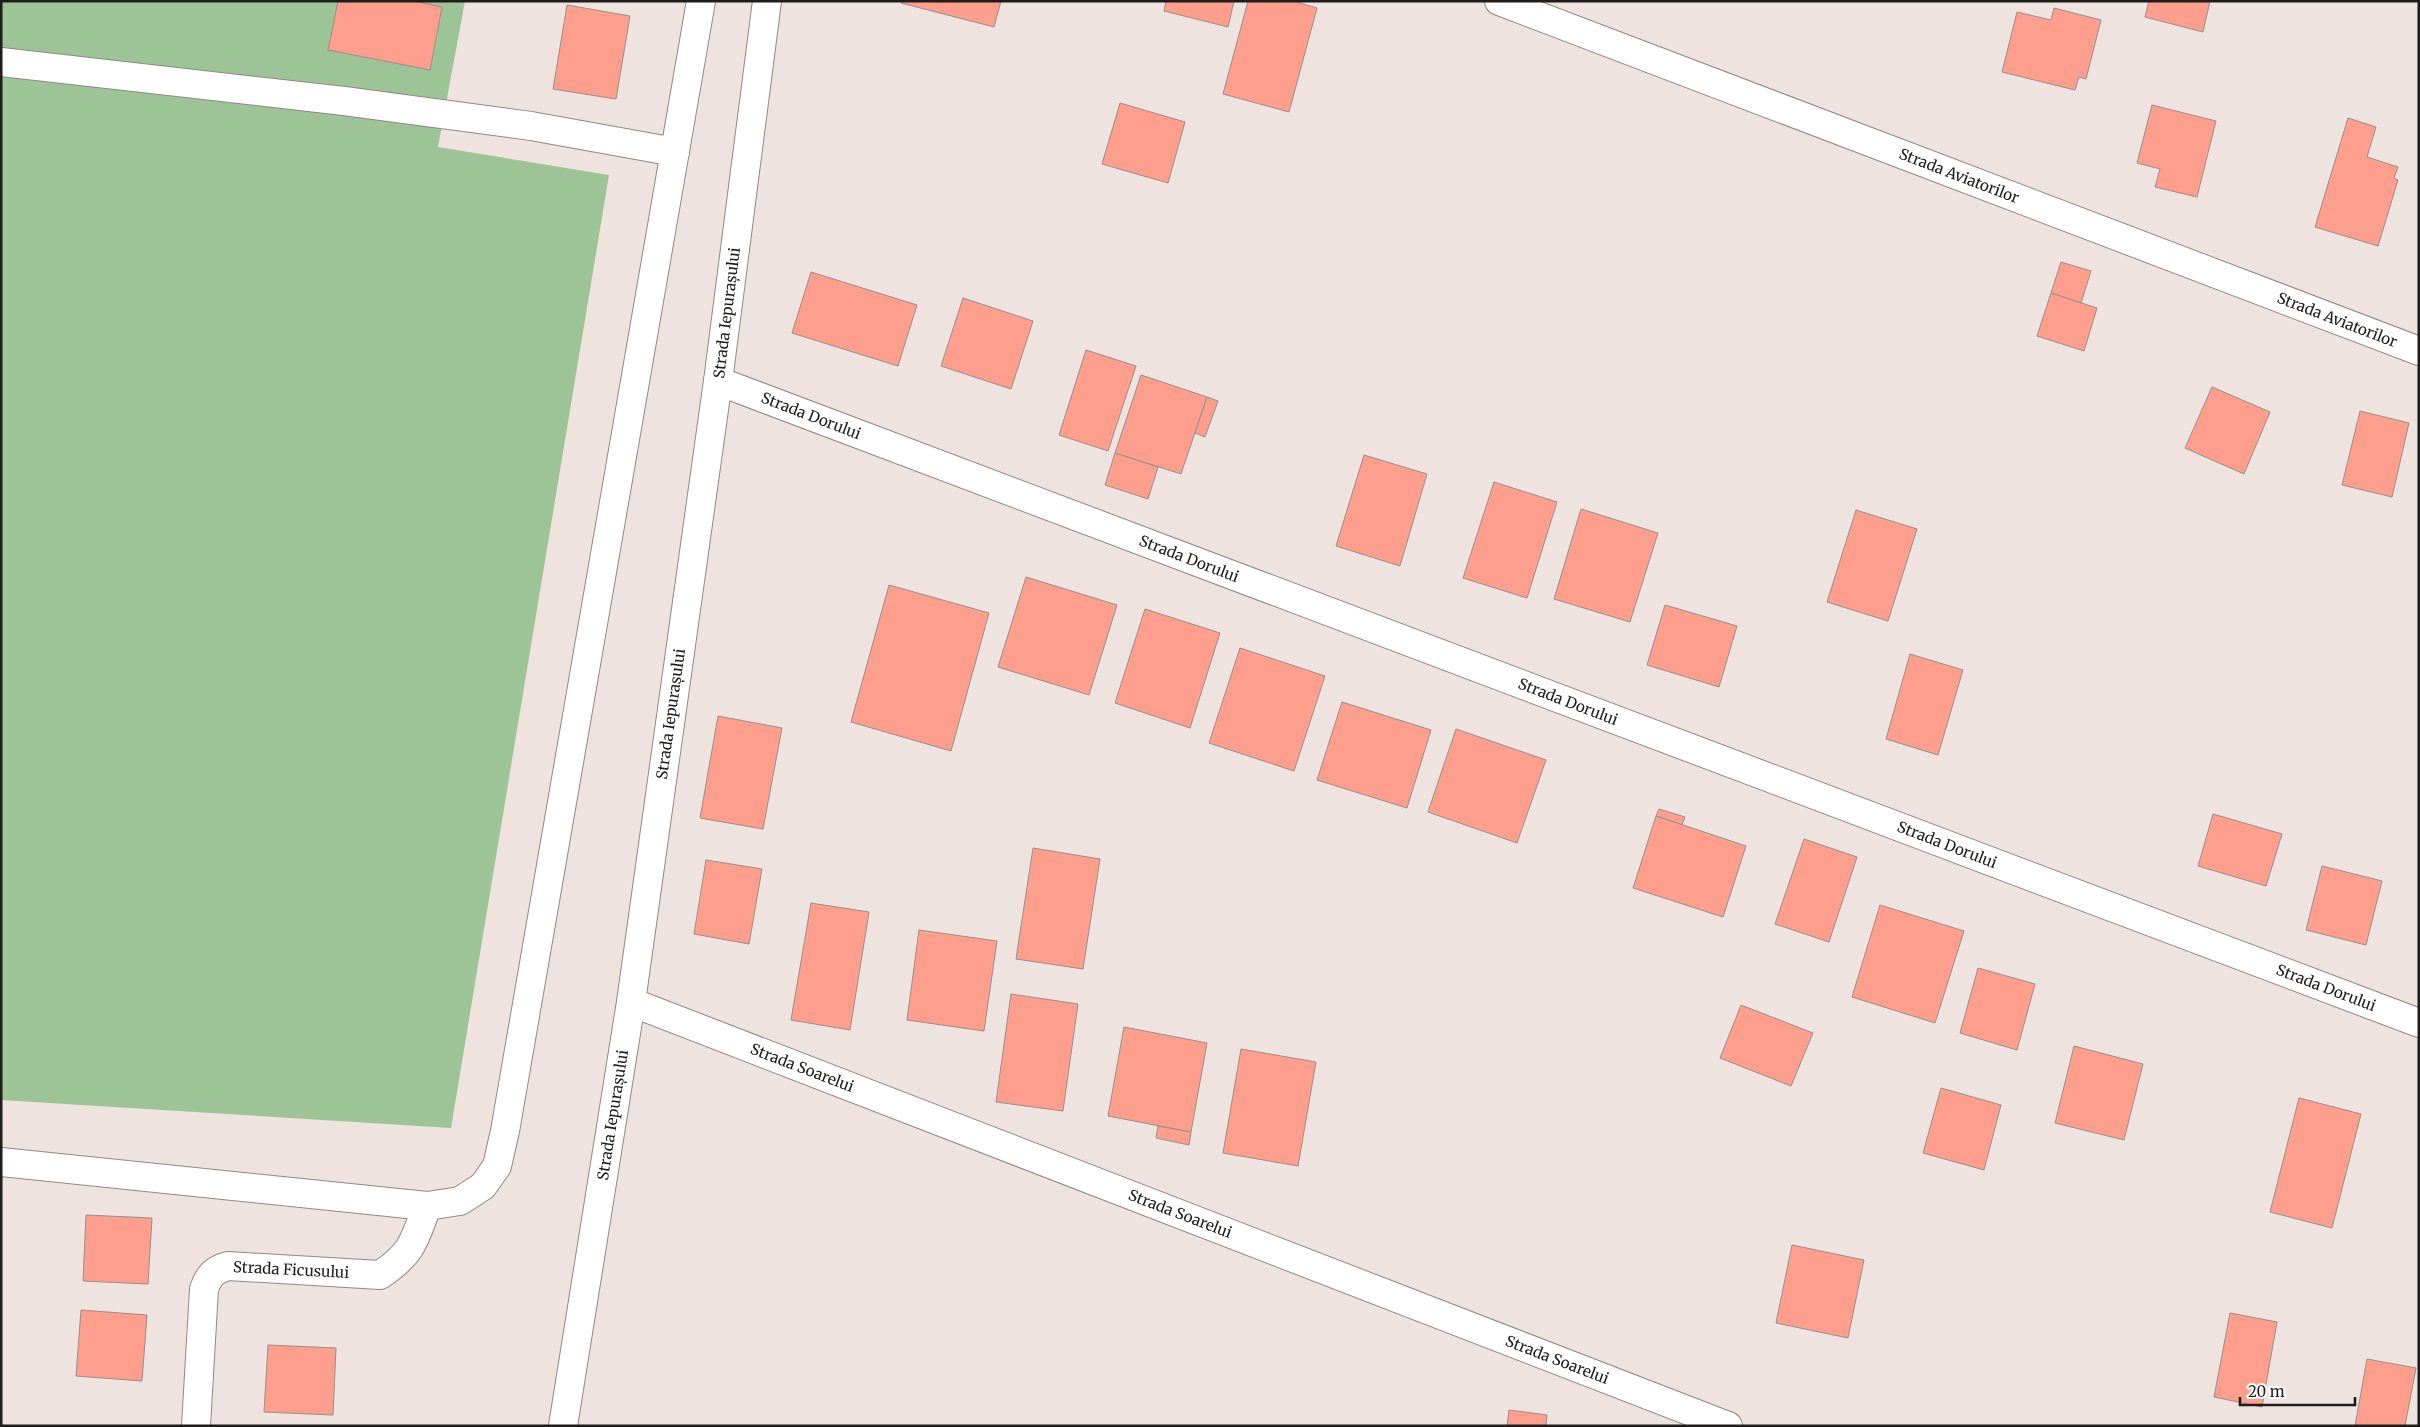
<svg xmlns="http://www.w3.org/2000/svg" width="2420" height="1427" font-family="Merriweather,serif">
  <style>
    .green { fill: #9dc497 }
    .building { fill: #fe9e8d; stroke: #988e8c }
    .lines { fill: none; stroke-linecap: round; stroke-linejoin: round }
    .minor-casing { stroke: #918884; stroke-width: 30 }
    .minor { stroke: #fff; stroke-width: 28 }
    .labels { text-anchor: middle; stroke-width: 4; stroke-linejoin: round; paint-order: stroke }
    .street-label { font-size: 15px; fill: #1f1c1a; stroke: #fff }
  </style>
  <rect width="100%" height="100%" fill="#eee3df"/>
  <polygon class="green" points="1,1 465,1 438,147 609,175 451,1128 1,1100"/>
  <g class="building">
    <polygon points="338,1 413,1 442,7 430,70 328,50"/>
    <polygon points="901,1 1001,1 994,27 901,3"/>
    <polygon points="1166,1 1234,1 1228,27 1164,11"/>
    <polygon points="1248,1 1293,1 1317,8 1289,112 1223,94"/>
    <polygon points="2149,1 2210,1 2203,32 2145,17"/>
    <polygon points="567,5 630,16 616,99 553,89"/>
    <polygon points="2054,8 2101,20 2086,79 2079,77 2075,90 2002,72 2017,12 2051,20"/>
    <polygon points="1120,103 1185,122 1168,183 1102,164"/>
    <polygon points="2152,105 2216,121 2197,197 2155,187 2160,169 2137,163"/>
    <polygon points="2348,118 2376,127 2367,157 2398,167 2394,178 2398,180 2378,246 2315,227"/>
    <polygon points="2061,262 2091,271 2081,303 2051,293"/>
    <polygon points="811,272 917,305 898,366 792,333"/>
    <polygon points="2051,293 2097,308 2084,351 2037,336"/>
    <polygon points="963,298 1033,321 1011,389 941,366"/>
    <polygon points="1086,350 1136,366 1108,451 1059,435"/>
    <polygon points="1141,375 1207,397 1181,474 1115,453"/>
    <polygon points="2212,387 2270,412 2244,474 2185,448"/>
    <polygon points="1207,397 1218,401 1205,437 1195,433"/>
    <polygon points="2360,411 2409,423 2392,497 2342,485"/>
    <polygon points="1115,453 1158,467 1148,499 1105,485"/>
    <polygon points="1364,455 1427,474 1400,566 1336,546"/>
    <polygon points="1494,482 1557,502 1527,598 1463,578"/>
    <polygon points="1581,509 1658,533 1630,622 1554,599"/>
    <polygon points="1856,510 1917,529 1888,621 1827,602"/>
    <polygon points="1026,577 1117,605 1089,695 998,667"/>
    <polygon points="889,585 989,613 951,751 851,722"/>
    <polygon points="1665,605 1737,626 1719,687 1647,665"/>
    <polygon points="1145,609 1220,633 1190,728 1115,703"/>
    <polygon points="1240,648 1325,676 1294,771 1209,743"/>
    <polygon points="1910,654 1963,670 1938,755 1886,739"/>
    <polygon points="1342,702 1431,730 1407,808 1317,780"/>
    <polygon points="718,716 782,728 763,829 700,818"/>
    <polygon points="1456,729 1546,760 1517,843 1428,812"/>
    <polygon points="1659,809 1685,817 1682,825 1656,816"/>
    <polygon points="2213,814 2282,834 2266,886 2198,866"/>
    <polygon points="1656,816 1746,846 1723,917 1633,888"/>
    <polygon points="1804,839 1857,857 1829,942 1775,924"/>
    <polygon points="1033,848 1100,859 1083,969 1016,959"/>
    <polygon points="706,860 762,869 749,944 694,934"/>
    <polygon points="2322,866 2382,881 2366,945 2306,930"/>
    <polygon points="811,903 869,912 850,1030 791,1020"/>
    <polygon points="1880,905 1964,931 1935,1023 1852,997"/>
    <polygon points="919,930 997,941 984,1031 907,1020"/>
    <polygon points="1978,968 2035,984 2017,1050 1960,1033"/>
    <polygon points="1011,994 1078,1004 1063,1111 996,1102"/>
    <polygon points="1741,1005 1813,1033 1791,1086 1720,1058"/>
    <polygon points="1124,1027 1207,1043 1191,1132 1108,1116"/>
    <polygon points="2074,1046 2143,1064 2124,1140 2055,1123"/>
    <polygon points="1241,1049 1316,1062 1298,1166 1223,1153"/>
    <polygon points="1941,1088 2001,1105 1984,1170 1923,1153"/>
    <polygon points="2299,1098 2361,1114 2332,1228 2270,1212"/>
    <polygon points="1158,1126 1191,1132 1189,1145 1156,1138"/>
    <polygon points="86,1215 152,1218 148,1284 83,1281"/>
    <polygon points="1792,1245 1864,1260 1848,1338 1776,1323"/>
    <polygon points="81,1310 147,1315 142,1381 76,1376"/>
    <polygon points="2230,1313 2277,1322 2262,1407 2214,1397"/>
    <polygon points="268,1345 336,1348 333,1415 264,1412"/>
    <polygon points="2367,1359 2416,1368 2405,1426 2355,1426"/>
    <polygon points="1509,1410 1547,1415 1546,1426 1507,1426"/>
  </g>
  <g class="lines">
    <g class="minor-casing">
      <g id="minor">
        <polyline points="1499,1 2419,351"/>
        <polyline points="1,62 344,101 531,126 675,152"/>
        <polyline points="718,381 2419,1023"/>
        <polyline points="631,1002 1728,1426"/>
        <polyline points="1,1162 427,1206 460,1201 483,1186 497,1166 505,1131 701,1"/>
        <path d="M196 1426 204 1289C209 1275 214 1270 228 1266L380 1275C413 1253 414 1241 427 1206"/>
        <polyline points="563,1426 631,1002 718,381 767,1"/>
      </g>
    </g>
    <use href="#minor" class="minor"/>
  </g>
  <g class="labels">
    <g class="street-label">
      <text transform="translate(1959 176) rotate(21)" y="5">Strada Aviatorilor</text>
      <text transform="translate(727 313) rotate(-83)" y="5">Strada Iepurașului</text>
      <text transform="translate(2337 320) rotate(21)" y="5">Strada Aviatorilor</text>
      <text transform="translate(811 416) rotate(21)" y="5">Strada Dorului</text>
      <text transform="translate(1189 559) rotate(21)" y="5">Strada Dorului</text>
      <text transform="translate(1568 702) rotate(21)" y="5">Strada Dorului</text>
      <text transform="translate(671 714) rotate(-82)" y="5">Strada Iepurașului</text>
      <text transform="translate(1947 845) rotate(21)" y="5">Strada Dorului</text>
      <text transform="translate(2326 988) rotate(21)" y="5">Strada Dorului</text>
      <text transform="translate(802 1068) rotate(21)" y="5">Strada Soarelui</text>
      <text transform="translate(613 1115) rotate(-81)" y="5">Strada Iepurașului</text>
      <text transform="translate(1180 1214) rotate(21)" y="5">Strada Soarelui</text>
      <text transform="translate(291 1270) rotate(3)" y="5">Strada Ficusului</text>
      <text transform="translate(1557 1360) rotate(21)" y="5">Strada Soarelui</text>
    </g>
  </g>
  <rect width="2420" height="1427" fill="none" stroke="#1f1c1a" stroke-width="5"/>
  <path d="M2240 1397v8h115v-8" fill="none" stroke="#1f1c1a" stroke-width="2.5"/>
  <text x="2248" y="1397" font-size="15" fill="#1f1c1a" stroke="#ffffff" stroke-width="4" paint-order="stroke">20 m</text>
</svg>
